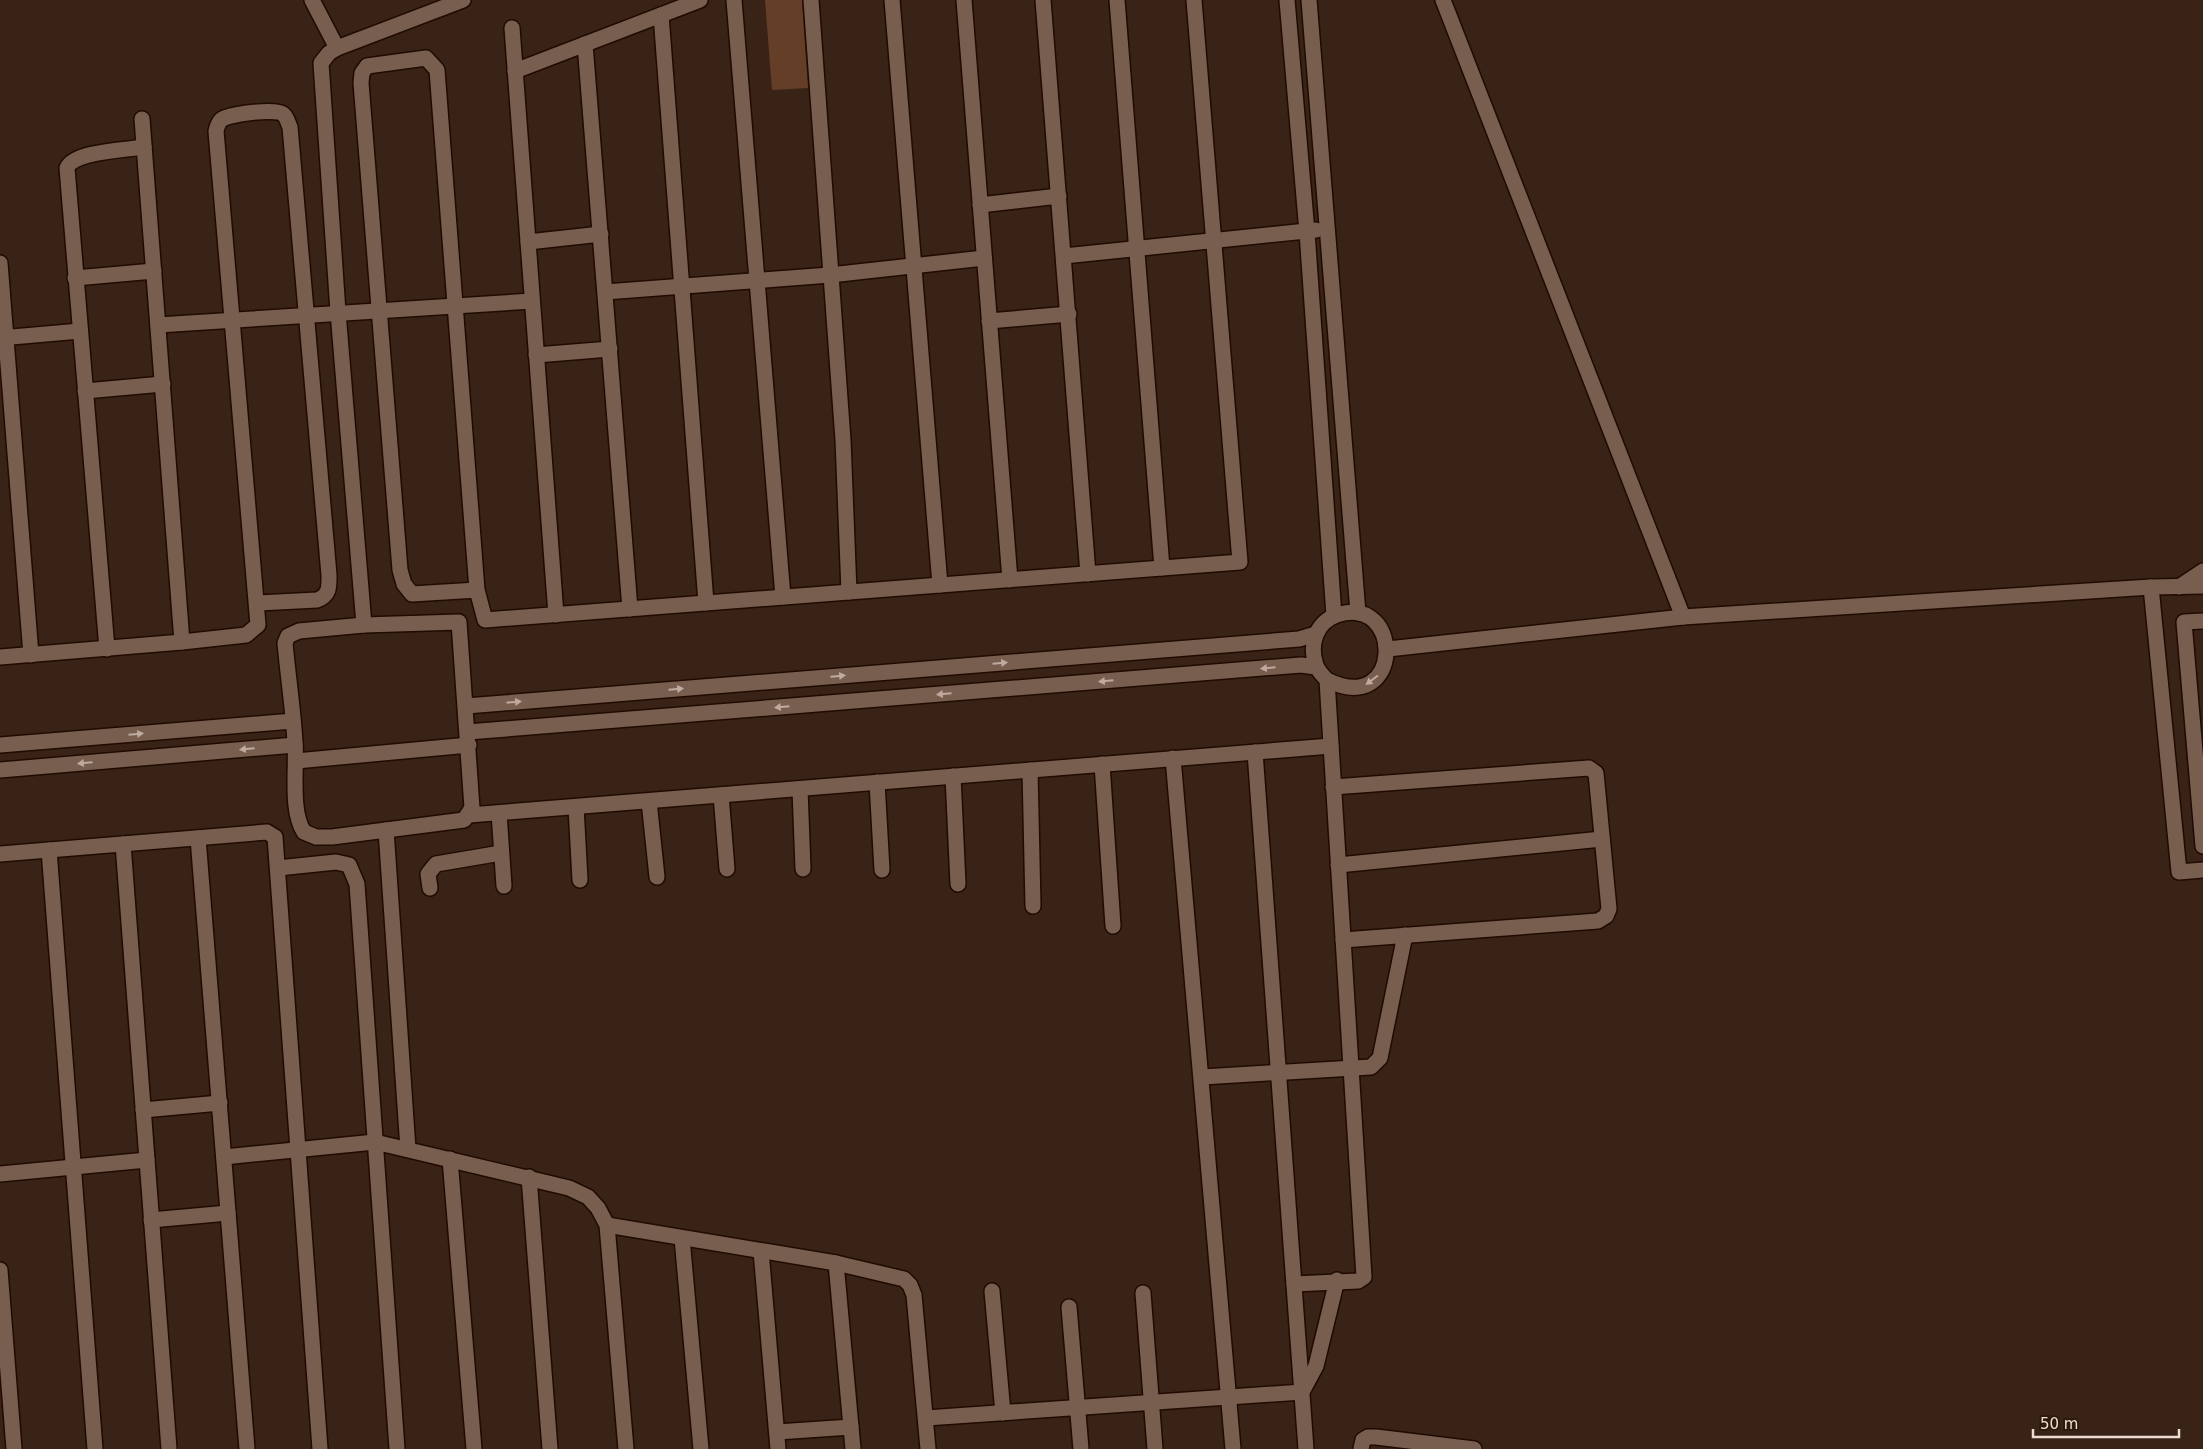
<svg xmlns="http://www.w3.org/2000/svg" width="2203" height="1449" font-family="'DejaVu Sans',sans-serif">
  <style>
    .building { fill: #653e27 }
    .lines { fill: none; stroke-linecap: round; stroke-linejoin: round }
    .minor-casing { stroke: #200b02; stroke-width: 18 }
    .minor { stroke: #785e4f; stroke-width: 15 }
    .oneway { fill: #beaa9f }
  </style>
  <rect width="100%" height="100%" fill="#392316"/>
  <polygon class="building" points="765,0 802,0 808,88 772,90"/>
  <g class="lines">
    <g class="minor-casing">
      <g id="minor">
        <polyline points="312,0 337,48"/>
        <polyline points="734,0 783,597"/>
        <polyline points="811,0 843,440 849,592"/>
        <polyline points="892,0 940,585"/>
        <polyline points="964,0 1010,580"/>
        <polyline points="1043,0 1088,574"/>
        <polyline points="1117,0 1162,568"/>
        <polyline points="1287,0 1307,232 1334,616"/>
        <polyline points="1309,0 1358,613"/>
        <polyline points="1443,0 1683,617"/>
        <polyline points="661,15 706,603"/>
        <polyline points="512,28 556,615"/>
        <polyline points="585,44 630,609"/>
        <polyline points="515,71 700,0"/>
        <polyline points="142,119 182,642"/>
        <polyline points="980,205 1059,196"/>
        <polyline points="528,242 601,234"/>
        <polyline points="1064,256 1316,230"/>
        <polyline points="0,263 31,655"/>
        <polyline points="75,278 154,271"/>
        <polyline points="605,292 830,275 984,258"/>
        <polyline points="989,321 1069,314"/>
        <polyline points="158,325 532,301"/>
        <polyline points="0,338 80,331"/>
        <polyline points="536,355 610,349"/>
        <polyline points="85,391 163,384"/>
        <polyline points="2151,587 2179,872 2203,870"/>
        <polyline points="2179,587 2203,571"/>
        <polyline points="477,590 412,594 404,584 400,570 361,83 362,73 367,66 426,58 437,70 477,590 485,620 1240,562 1194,0"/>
        <polyline points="2203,621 2184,622 2203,846"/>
        <path d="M459 622 472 808 464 820 332 837H316L304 832C290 811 297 767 295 742 293 709 288 676 285 643L288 636 299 631 364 625Z"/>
        <polyline points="364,625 338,312 321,63 329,53 337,48 463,0"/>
        <path d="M107 649 67 168C74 151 127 150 144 147"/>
        <polyline points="1388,649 1683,617 2151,587 2203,586"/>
        <path d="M0 657 182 642 246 635 258 625 216 131C217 127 218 123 221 120 228 114 275 108 283 114 287 117 288 123 290 127L329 575C329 587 330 595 317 600L258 603"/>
        <polyline points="466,706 1299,639 1316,634"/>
        <polyline points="468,732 1301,665 1316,667"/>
        <polyline points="0,745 293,721"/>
        <polyline points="1255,752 1306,1449"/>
        <polyline points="1173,758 1233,1449"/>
        <polyline points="296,761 469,745"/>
        <polyline points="1102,764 1113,926"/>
        <polyline points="0,770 295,745"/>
        <polyline points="1030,770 1033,906"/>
        <polyline points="953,776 958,884"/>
        <polyline points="877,782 882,870"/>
        <polyline points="1333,787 1589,768 1596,773 1609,909 1606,916 1598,921 1343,940"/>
        <polyline points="800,789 803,869"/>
        <polyline points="721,795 727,869"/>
        <polyline points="649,801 657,877"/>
        <polyline points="576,807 580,880"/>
        <polyline points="499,813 504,886"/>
        <polyline points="469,815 1331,746"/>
        <polyline points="386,830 408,1149"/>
        <polyline points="198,838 247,1449"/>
        <polyline points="123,844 169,1449"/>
        <polyline points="49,850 95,1449"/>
        <polyline points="0,854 267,832 275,837 320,1449"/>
        <polyline points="1338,865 1602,839"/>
        <polyline points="278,868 336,862 349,865 357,884 397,1449"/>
        <polyline points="430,888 428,874 436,864 501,853"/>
        <polyline points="1202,1077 1371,1067 1380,1058 1405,935"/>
        <polyline points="143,1110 220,1103"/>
        <polyline points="224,1157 375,1142 569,1188 588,1197 598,1208 607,1225 626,1449"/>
        <polyline points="450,1159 474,1449"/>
        <polyline points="0,1174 147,1160"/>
        <polyline points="529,1177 550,1449"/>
        <polyline points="151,1220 228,1213"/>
        <polyline points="607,1225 836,1263 904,1279 910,1285 914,1295 928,1449"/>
        <polyline points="682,1238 701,1449"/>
        <polyline points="761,1251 778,1449"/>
        <polyline points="836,1263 853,1449"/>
        <polyline points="0,1270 14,1449"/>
        <path d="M1294 1284 1358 1281 1364 1277 1327 680C1323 676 1318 671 1316 665 1309 645 1316 622 1337 615 1404 593 1404 718 1327 680"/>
        <polyline points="992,1291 1003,1413"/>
        <polyline points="1143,1293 1155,1449"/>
        <polyline points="1069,1307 1081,1449"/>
        <polyline points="926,1418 1302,1392 1316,1366 1337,1280"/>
        <polyline points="777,1432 851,1427"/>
        <polyline points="1361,1449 1363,1440 1368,1437 1376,1437 1474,1449"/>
      </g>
    </g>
    <use href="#minor" class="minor"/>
  </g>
  <defs><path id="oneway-solid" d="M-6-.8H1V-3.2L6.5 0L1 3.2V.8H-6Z" transform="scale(1.25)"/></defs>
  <g class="oneway">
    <use href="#oneway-solid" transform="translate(1000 663) rotate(-5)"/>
    <use href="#oneway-solid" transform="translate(1268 668) rotate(175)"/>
    <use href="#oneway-solid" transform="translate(838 676) rotate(-5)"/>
    <use href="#oneway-solid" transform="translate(1372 680) rotate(143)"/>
    <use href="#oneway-solid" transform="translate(1106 681) rotate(175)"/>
    <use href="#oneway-solid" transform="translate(676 689) rotate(-5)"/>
    <use href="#oneway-solid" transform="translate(944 694) rotate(175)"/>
    <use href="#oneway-solid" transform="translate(514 702) rotate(-5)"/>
    <use href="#oneway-solid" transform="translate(782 707) rotate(175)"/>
    <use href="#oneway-solid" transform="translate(136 734) rotate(-5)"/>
    <use href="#oneway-solid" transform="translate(247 749) rotate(175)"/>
    <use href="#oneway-solid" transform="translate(85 763) rotate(175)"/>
  </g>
  <path d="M2033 1429v8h146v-8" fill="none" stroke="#ecdcd4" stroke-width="2.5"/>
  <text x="2040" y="1429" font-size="15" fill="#ecdcd4" stroke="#2f190c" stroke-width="4" paint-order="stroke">50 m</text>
</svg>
